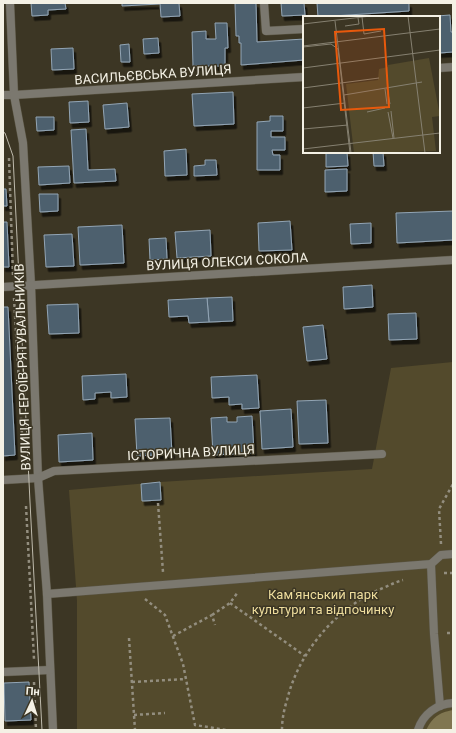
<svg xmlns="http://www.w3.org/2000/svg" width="456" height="733" font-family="Roboto,sans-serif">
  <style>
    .green { fill: #534a2c }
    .water { fill: #807651 }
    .building { fill: #4e606e; stroke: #92a5b5; filter: url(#shadow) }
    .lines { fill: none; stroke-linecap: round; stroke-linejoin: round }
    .lane-casing { stroke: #595443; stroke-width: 9 }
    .street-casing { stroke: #595443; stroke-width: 9 }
    .path { stroke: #938e7f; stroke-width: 2.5; stroke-dasharray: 3 3; stroke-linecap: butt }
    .lane { stroke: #7b786f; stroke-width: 8 }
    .street { stroke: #7b786f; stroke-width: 8 }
    .tram { stroke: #bfbbad; stroke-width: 1 }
    .labels { text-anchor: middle; stroke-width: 3; stroke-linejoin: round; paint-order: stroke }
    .street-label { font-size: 13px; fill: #f4f1e5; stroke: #3c3624 }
    .park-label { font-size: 13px; fill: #eedd9d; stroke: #3c3624 }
    .inset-road { fill: none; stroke: #868171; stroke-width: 1 }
    .view { fill: #e8590c; fill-opacity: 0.15; stroke: #e8590c; stroke-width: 2 }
    .inset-edge { fill: none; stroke: #f4f1e5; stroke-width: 2 }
  </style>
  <defs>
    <filter id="shadow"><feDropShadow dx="2.5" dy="4.5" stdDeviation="0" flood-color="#0009"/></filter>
  </defs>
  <rect width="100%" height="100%" fill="#3c3624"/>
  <polygon class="green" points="453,362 453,730 77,730 77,601 69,490 160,482 372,469 391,368"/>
  <path class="water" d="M453 710V730H426C433 717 438 713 453 710Z"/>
  <g class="building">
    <polygon points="31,3 65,3 66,9 48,10 48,15 32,16"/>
    <polygon points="122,3 160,3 160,4 122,6"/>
    <polygon points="160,3 179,3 180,16 161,17"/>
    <polygon points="235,3 256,3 257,42 304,39 304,60 241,65 241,43 239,43 239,36 236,36"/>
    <polygon points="281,3 304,3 305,15 282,16"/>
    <polygon points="317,3 409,3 409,11 318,17"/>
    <polygon points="450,15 451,32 453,32 453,52 439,53 439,17 437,17 437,16"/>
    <polygon points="215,23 227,23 228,48 225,48 225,66 193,66 192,32 206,31 206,39 216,39"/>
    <polygon points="158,38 159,53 144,54 143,39"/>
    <polygon points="129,44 130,62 121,62 120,45"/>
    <polygon points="73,48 74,69 52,70 51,49"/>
    <polygon points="233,92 234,124 194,126 192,94"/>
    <polygon points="88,101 89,122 70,123 69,102"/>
    <polygon points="127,103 129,127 105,129 103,105"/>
    <polygon points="270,116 283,116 283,131 271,131 271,137 285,137 285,150 272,150 273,155 280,155 280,170 257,170 257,122 270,121"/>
    <polygon points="36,117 54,117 54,130 37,131"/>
    <polygon points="86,129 88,170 115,169 116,181 74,183 71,130"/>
    <polygon points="186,149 187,175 165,176 164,151"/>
    <polygon points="326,152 347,152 348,166 326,167"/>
    <polygon points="373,152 383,152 384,166 374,166"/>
    <polygon points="205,160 216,160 217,175 194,176 194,166 205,165"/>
    <polygon points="69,166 70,183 39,185 38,167"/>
    <polygon points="347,169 347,191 325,192 325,170"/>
    <polygon points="3,189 6,189 7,206 3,206"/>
    <polygon points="39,194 58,194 58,211 40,212"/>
    <polygon points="453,211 453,240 397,243 396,213"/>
    <polygon points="290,221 292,250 259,251 258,223"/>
    <polygon points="3,222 7,222 9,267 3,267"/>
    <polygon points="371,223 371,243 351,244 350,224"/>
    <polygon points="122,225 124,263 80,265 78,227"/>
    <polygon points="210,230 211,256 177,258 175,232"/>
    <polygon points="72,234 74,266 46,267 44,235"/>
    <polygon points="166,238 167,259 150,260 149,239"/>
    <polygon points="372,285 373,307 344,309 343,287"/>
    <polygon points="232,297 233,321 209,322 207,298"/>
    <polygon points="207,298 209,322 189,323 188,316 169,317 168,300"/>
    <polygon points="78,304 79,333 49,334 47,305"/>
    <polygon points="3,307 8,307 15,455 3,456"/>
    <polygon points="416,313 417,339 389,340 388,314"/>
    <polygon points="323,325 327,359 307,361 303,327"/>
    <polygon points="126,374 127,397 111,398 111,392 95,393 95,399 83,400 82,376"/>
    <polygon points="257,375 259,408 242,409 242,404 229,405 229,397 212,398 211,377"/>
    <polygon points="326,400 328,443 299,444 297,401"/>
    <polygon points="291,409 293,447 262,449 260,411"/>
    <polygon points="252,416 254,453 213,455 211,418 227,417 227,422 237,422 237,417"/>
    <polygon points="170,418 172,454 137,456 135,419"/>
    <polygon points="92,433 93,460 59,462 58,435"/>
    <polygon points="160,482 161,500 142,501 141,484"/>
    <polygon points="29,682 31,720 5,721 4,683"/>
  </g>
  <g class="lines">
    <g class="lane-casing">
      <g id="lane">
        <polyline points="264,3 266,31 304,29"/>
        <polyline points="3,95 14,95"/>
      </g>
    </g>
    <g class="street-casing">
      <g id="street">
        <polyline points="10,3 14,95 23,143 31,285 38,478 47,594 53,730"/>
        <polyline points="439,68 453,67"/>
        <polyline points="14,95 304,77"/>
        <polyline points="3,287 453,260"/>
        <polyline points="3,480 38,478 54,471 382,454"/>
        <polyline points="431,564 434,634 440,706"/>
        <polyline points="47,594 431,564 441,555 453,554"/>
        <polyline points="3,672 50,670"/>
        <path d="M418 730C423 714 437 704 453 703"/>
      </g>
    </g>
    <g class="path">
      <polyline points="9,158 13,275"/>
      <polyline points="14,298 23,451"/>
      <polyline points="158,503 163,572"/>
      <polyline points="26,506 34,659"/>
      <polyline points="441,544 439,509 453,484"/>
      <polyline points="444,573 453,573"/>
      <polyline points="145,599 165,615 183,664 195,725 226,730"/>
      <polyline points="230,603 305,656"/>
      <polyline points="212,615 230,603 238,592"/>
      <polyline points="447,633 453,633"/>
      <polyline points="173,636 212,615 215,625"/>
      <polyline points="129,638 135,730"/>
      <polyline points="34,682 36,730"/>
      <polyline points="132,682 186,679"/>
      <polyline points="134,715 165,713"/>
      <path d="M282 730C282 719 284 710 287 700 299 651 337 607 383 588 390 585 396 582 403 580"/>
    </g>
    <use href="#lane" class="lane"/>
    <use href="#street" class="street"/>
    <polyline class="tram" points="3,132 5,133 13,156 30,502 42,730"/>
  </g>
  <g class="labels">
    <g class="street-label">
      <text transform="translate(153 74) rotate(-4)" y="5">ВАСИЛЬЄВСЬКА ВУЛИЦЯ</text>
      <text transform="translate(227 261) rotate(-3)" y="5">ВУЛИЦЯ ОЛЕКСИ СОКОЛА</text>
      <text transform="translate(22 367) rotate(-92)" y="5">ВУЛИЦЯ ГЕРОЇВ-РЯТУВАЛЬНИКІВ</text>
      <text transform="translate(191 452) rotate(-3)" y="5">ІСТОРИЧНА ВУЛИЦЯ</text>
    </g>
    <g class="park-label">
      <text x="323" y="599">Кам'янський парк<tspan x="323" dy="15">культури та відпочинку</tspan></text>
    </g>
  </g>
  <g transform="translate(303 16)">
    <rect width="137" height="137" fill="#3c3624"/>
    <path d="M126 42 137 100 129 101 133 135 51 137 43 68 75 64 76 53 85 51V49Z" fill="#534a2c"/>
    <path class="inset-road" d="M105 0 122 137M59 1 61 18 78 15M32 5 48 137M0 8 68 0M42 10 56 8 55 2M0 30 137 13M0 31 28 28 35 33 47 137M0 52 137 34M0 72 76 62M84 72 87 88M82 73 84 88M41 79 119 66M0 92 42 87M88 95 91 122M64 96 82 92M85 96 90 122M0 113 45 109M0 133 137 117"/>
    <path class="view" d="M81 13 86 91 38 94 32 16Z"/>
    <rect width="137" height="137" class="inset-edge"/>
  </g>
  <rect width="456" height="733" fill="none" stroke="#f4f1e5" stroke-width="8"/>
  <g transform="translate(32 701) rotate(4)" stroke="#3c3624" stroke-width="3" paint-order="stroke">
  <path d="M0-3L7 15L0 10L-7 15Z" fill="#f4f1e5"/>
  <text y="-6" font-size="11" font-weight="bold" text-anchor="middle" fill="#f4f1e5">Пн</text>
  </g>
</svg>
